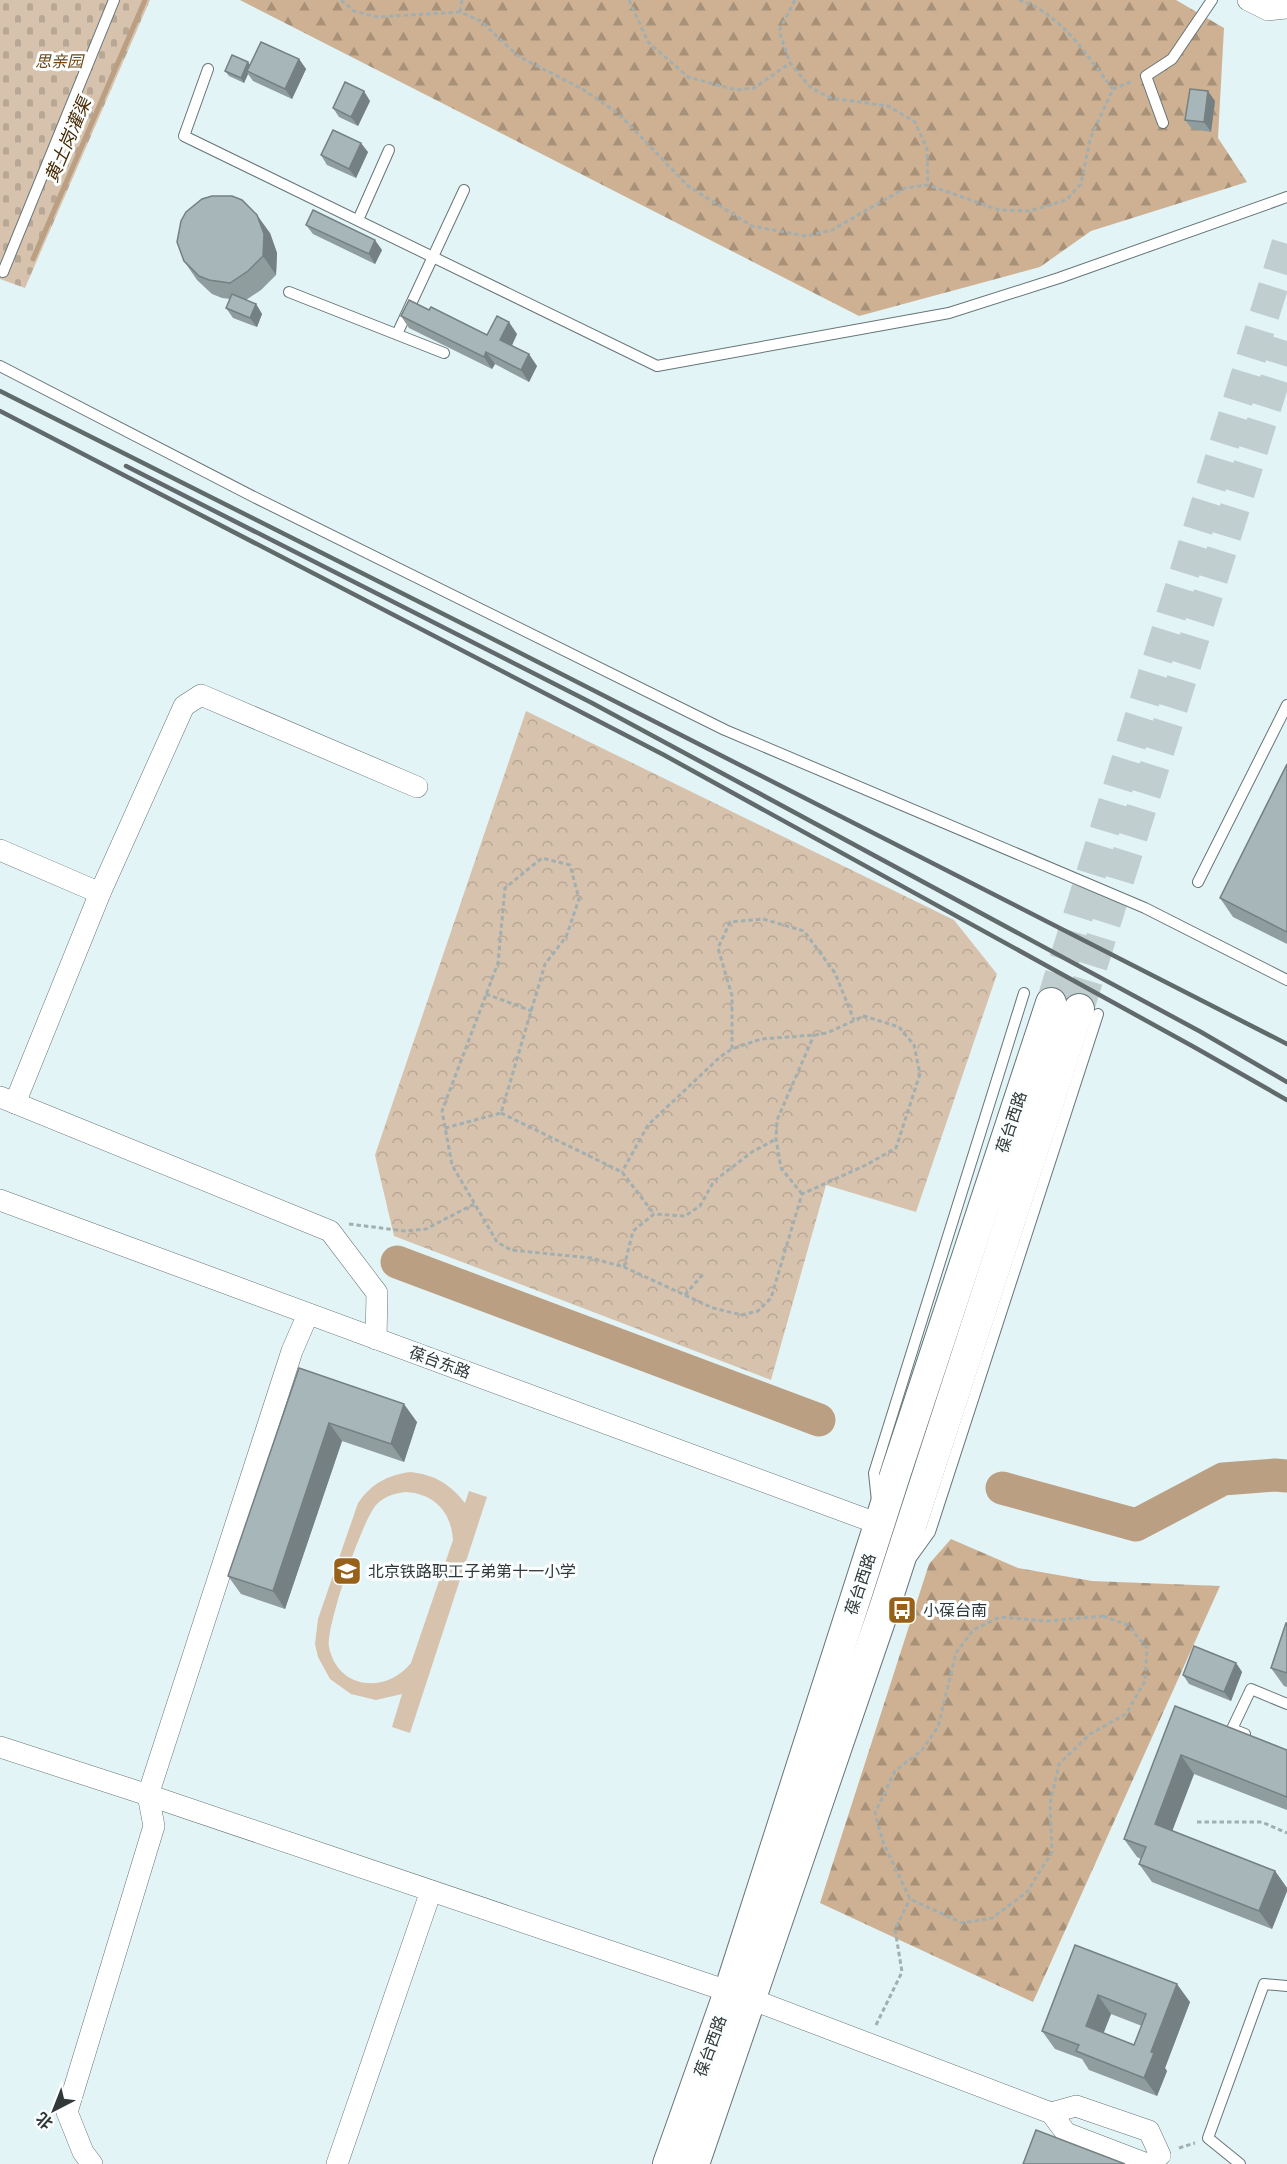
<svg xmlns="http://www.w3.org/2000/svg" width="1287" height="2164" font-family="'Libre Baskerville','Noto Sans SC',serif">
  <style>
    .grass { fill: #d7c2ad; fill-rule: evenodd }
    .forest { fill: url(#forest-firs) }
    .cemetery { fill: url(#cemetery-stones) }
    .park { fill: url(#park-crowns) }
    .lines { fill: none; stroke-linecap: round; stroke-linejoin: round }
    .stream { stroke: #bb9f82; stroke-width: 5 }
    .river { stroke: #bb9f82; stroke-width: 33 }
    .secondary-tunnel { stroke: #c0ced0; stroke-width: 30; stroke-dasharray: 30 15; stroke-linecap: butt }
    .lane-casing { stroke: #667577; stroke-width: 12 }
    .street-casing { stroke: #667577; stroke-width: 22 }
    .secondary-casing { stroke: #667577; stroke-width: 32 }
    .path { stroke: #a2afb0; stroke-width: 3; stroke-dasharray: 4.5 3; stroke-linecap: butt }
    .lane { stroke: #fff; stroke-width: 10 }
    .street { stroke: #fff; stroke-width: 21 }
    .secondary { stroke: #fff; stroke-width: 30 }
    .rail { stroke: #616a6b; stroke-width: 4.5 }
    .wall { fill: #909d9f; fill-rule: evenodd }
    .shaded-wall { fill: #758082 }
    .building { fill: #a7b7b9; stroke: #758082; stroke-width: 1.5; fill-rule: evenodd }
    .labels { text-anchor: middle; stroke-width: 6; stroke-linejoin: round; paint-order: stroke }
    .park-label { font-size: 16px; font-style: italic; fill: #704917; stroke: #fbfefe }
    .street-label { font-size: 16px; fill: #323839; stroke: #fbfefe }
    .poi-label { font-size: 16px; fill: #323839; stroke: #fbfefe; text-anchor: start }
    .water-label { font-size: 18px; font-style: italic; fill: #482b04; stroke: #fbfefe }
  </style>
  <defs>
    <pattern id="forest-firs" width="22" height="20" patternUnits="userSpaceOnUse" patternTransform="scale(1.5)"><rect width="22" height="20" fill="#ceb193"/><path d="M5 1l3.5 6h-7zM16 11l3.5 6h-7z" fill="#a89179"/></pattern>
    <pattern id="cemetery-stones" width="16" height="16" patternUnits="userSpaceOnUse" patternTransform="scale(1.5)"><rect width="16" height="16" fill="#d7c2ad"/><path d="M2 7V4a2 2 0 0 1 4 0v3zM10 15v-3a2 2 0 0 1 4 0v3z" fill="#b9a796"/></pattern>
    <pattern id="park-crowns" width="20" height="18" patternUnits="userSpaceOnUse" patternTransform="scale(1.5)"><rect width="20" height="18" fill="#d7c2ad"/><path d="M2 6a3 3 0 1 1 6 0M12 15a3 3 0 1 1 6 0" fill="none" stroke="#b9a796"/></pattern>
  </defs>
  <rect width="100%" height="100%" fill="#e3f4f6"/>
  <path class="grass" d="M411 1472C435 1475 450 1484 465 1503L469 1491 487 1497 410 1733 392 1727 402 1694 376 1700 351 1694 330 1679 318 1657 315 1644 318 1619 358 1503C372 1483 388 1475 411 1472ZM406 1492C435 1494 451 1512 453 1540L411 1663C386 1694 338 1690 329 1647 325 1629 363 1517 377 1504 385 1496 395 1493 406 1492Z"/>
  <g class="forest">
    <polygon points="240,0 1176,0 1224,28 1218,138 1247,182 1091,231 1040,267 859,316"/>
    <polygon points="951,1539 1018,1568 1092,1581 1220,1586 1033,2002 820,1903 929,1564"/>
  </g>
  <polygon class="cemetery" points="0,0 150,0 25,288 0,279"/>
  <polygon class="park" points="526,711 954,920 997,974 916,1212 826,1185 771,1380 394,1236 375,1155"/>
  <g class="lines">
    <polyline class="stream" points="33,259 145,0"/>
    <g class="river">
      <polyline points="397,1262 819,1420"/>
      <polyline points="1002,1488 1136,1525 1223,1479 1275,1475 1287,1476"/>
    </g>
    <g class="secondary-tunnel">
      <polyline points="1051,1003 1287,242"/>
      <polyline points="1079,1009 1287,341"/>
    </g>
    <g class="lane-casing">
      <g id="lane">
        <polyline points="208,69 184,136 657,366 949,313 1059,278 1287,197"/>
        <polyline points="1163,123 1146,76 1172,59 1212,0"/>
        <polyline points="358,220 389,150"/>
        <polyline points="3,272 114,0"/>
        <polyline points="289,292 444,353"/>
        <polyline points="397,334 464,190"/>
        <polyline points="0,366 254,497 725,730 1145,908 1287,980"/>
        <polyline points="1198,882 1287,705"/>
        <polyline points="877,1501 874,1473 1024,993"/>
        <polyline points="912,1557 930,1532 1098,1014"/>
        <polyline points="1245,1734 1232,1729 1251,1689 1287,1704"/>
        <polyline points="1240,2164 1208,2138 1264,1984 1287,1986"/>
      </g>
    </g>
    <g class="street-casing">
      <g id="street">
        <polyline points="1248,0 1268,10 1287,8"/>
        <polyline points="0,850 100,893"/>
        <polyline points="0,1097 330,1231 377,1293 376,1339"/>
        <polyline points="15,1103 100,893 184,706 201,695 417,787"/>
        <polyline points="0,1200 879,1524"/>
        <polyline points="308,1314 292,1351 148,1795 751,1999 1051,2113 1066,2133 1147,2164"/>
        <polyline points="0,1747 148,1795 154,1826 67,2112 83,2152 92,2164"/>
        <polyline points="1051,2113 1076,2106 1149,2131 1160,2155 1150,2164"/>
        <polyline points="337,2164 431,1891"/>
      </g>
    </g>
    <g class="secondary-casing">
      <g id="secondary">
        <polyline points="668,2164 729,1992 896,1472 1051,1003"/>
        <polyline points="694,2164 884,1609 1079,1009"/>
      </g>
    </g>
    <g class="path">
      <polyline points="341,0 354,11 377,17 460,12 481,21 518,56 584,90 619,114 688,186 752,226 806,236 832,230 905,188 928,185 999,210 1030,211 1066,200 1081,184 1090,139 1113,89 1133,81"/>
      <polyline points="629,0 648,42 688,77 736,90 754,88 790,63"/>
      <polyline points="795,0 779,31 790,63 811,88 831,98 888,106 915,122 927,149 928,185"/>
      <path d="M1019 0C1061 13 1087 56 1113 89"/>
      <polyline points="460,12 462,0"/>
      <polyline points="486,994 532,1011"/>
      <polyline points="732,1049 732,996 718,948 730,922 763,919 804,931 835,973 854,1020"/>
      <polyline points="501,1113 622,1172 654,1214"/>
      <polyline points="445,1128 501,1113 545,964 566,937 579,899 570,865 542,858 505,888 498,963 442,1111 452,1165 497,1242 511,1250 591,1258 624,1267 713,1308 742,1315 758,1311 771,1298 802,1194 866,1165 896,1148 920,1074 914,1045 899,1027 864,1016 827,1033 814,1035 761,1039 732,1049 720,1057 648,1125 622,1172"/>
      <polyline points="802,1194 781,1168 776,1139 777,1120 814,1035"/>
      <polyline points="349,1224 405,1231 426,1229 474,1204"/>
      <polyline points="624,1267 633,1231 654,1214 685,1216 700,1206 714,1181 752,1152 776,1139"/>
      <polyline points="685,1295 703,1274"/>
      <polygon points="1103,1616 1128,1625 1147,1648 1145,1681 1126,1714 1090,1734 1059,1764 1050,1804 1052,1852 1027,1892 992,1918 962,1923 910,1899 883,1842 875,1813 895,1771 922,1750 938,1727 956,1653 973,1630 1000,1617 1047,1621"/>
      <polyline points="1197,1822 1262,1822 1287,1833"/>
      <polyline points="876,2025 902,1972 895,1929 910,1899"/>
      <polyline points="1179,2148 1195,2143"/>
    </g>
    <use href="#lane" class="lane"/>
    <use href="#street" class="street"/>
    <use href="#secondary" class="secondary"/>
    <g class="rail">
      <polyline points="0,391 479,632 1287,1044"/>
      <polyline points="0,411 664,755 1194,1047 1287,1100"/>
      <polyline points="126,466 592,703 1201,1032 1287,1082"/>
    </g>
  </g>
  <g class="wall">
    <polygon points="299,59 306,69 292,99 253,81 248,74 244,83 229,76 225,71 248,62 250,65"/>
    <polygon points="370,101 358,126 339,117 333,108"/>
    <polygon points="1215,101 1211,132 1192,129 1185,120"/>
    <polygon points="368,152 356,178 327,165 321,155"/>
    <polygon points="306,225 382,250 375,264 313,234"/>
    <polygon points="270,233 277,253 276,275 261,290 246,300 256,304 262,314 257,327 233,318 226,308 230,299 222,298 212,294 197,280 184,261"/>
    <polygon points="401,316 487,335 517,334 512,345 537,366 529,382 495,364 492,369 409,328"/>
    <polygon points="1287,764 1287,944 1233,917 1220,898"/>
    <polygon points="299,1368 417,1422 404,1462 342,1441 285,1609 241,1594 228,1576"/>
    <polygon points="1287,1623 1287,1687 1284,1686 1271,1668"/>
    <polygon points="1236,1663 1242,1672 1231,1701 1189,1684 1183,1675"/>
    <polygon points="1175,1706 1287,1750 1287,1810 1194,1774 1172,1831 1275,1871 1287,1888 1287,1891 1272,1929 1152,1882 1139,1864 1141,1859 1137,1857 1124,1839"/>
    <path d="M1075 1945 1190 2002 1165 2068 1167 2071 1157 2096 1089 2070 1082 2059 1055 2049 1042 2031ZM1111 2014 1142 2026 1134 2045 1103 2033Z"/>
  </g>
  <g class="shaded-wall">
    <polygon points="299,59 306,69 292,99 285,89"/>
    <polygon points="248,62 251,67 247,71 248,74 244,83 241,78"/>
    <polygon points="364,91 370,101 358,126 351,117"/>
    <polygon points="1208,91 1215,101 1211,132 1204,122"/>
    <polygon points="361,143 368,152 356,178 349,169"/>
    <polygon points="257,215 270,233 277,253 276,275 263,256"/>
    <polygon points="375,240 382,250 375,264 369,254"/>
    <polygon points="256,304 262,314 257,327 250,318"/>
    <polygon points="509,322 517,334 509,352 500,340"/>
    <polygon points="486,352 495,364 492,369 484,357"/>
    <polygon points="529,354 537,366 529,382 521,370"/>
    <polygon points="404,1404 417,1422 404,1462 391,1444"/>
    <polygon points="329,1423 342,1441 285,1609 273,1591"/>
    <polygon points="1236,1663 1242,1672 1231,1701 1224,1692"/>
    <polygon points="1181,1755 1194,1774 1168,1842 1155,1824"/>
    <polygon points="1275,1871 1287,1888 1287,1891 1272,1929 1259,1911"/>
    <polygon points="1177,1984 1190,2002 1165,2068 1167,2071 1157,2096 1144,2078 1151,2052"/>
    <polygon points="1098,1995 1111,2014 1099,2045 1086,2026"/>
  </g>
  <g class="building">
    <polygon points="261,42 299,59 285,89 247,71"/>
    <polygon points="232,55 248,62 241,78 225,71"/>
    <polygon points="345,82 364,91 351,117 333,108"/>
    <polygon points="1190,89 1208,91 1204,122 1185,120"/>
    <polygon points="333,130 361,143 349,169 321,155"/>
    <polygon points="212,196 232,196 242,200 257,215 264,234 263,256 248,271 230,283 209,280 199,276 184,261 177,242 181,221 186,212 202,199"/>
    <polygon points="313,210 375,240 369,254 306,225"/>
    <polygon points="232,294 256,304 250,318 226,308"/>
    <polygon points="409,300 429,310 431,307 487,335 497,316 509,322 500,340 529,354 521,370 486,352 484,357 401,316"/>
    <polygon points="1287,764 1287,932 1220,898"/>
    <polygon points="299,1368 404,1404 391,1444 329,1423 273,1591 228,1576"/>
    <polygon points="1286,1623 1287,1623 1287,1673 1271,1668"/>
    <polygon points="1194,1646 1236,1663 1224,1692 1183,1675"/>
    <polygon points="1175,1706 1287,1750 1287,1797 1181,1755 1155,1824 1275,1871 1259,1911 1139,1864 1146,1847 1124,1839"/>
    <path d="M1075 1945 1177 1984 1151 2052 1154 2053 1144 2078 1076 2051 1079 2045 1042 2031ZM1098 1995 1146 2014 1134 2045 1086 2026Z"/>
    <polygon points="1036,2130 1125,2164 1023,2164"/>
  </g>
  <defs>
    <g id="school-square" transform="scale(1.5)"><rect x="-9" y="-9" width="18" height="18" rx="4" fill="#976119" stroke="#fbfefe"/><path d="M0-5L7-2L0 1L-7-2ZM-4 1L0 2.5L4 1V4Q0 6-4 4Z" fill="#fff"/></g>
    <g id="bus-square" transform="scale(1.5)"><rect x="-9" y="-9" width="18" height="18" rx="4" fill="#976119" stroke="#fbfefe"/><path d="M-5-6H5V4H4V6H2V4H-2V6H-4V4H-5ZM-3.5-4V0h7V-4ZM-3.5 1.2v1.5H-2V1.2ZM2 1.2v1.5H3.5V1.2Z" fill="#fff"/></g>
  </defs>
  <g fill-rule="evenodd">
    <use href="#school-square" x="347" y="1571"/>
    <use href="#bus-square" x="902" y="1610"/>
  </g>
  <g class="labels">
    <g class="park-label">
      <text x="59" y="67">思亲园</text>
    </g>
    <g class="street-label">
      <text transform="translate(1011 1122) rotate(-72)" y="6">葆台西路</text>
      <text transform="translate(440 1362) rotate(20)" y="6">葆台东路</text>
      <text transform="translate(860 1584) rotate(-72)" y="6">葆台西路</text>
      <text transform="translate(710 2046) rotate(-70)" y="6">葆台西路</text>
    </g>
    <g class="poi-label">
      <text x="368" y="1577">北京铁路职工子弟第十一小学</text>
      <text x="923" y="1616">小葆台南</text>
    </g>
    <g class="water-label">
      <text transform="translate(68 140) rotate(-67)" y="6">黄土岗灌渠</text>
    </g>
  </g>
  <g transform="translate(54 2110) rotate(222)" stroke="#fbfefe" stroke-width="4.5" paint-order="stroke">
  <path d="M0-4.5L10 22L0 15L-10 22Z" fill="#323839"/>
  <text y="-9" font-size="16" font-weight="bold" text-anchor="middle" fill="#323839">北</text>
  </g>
</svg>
